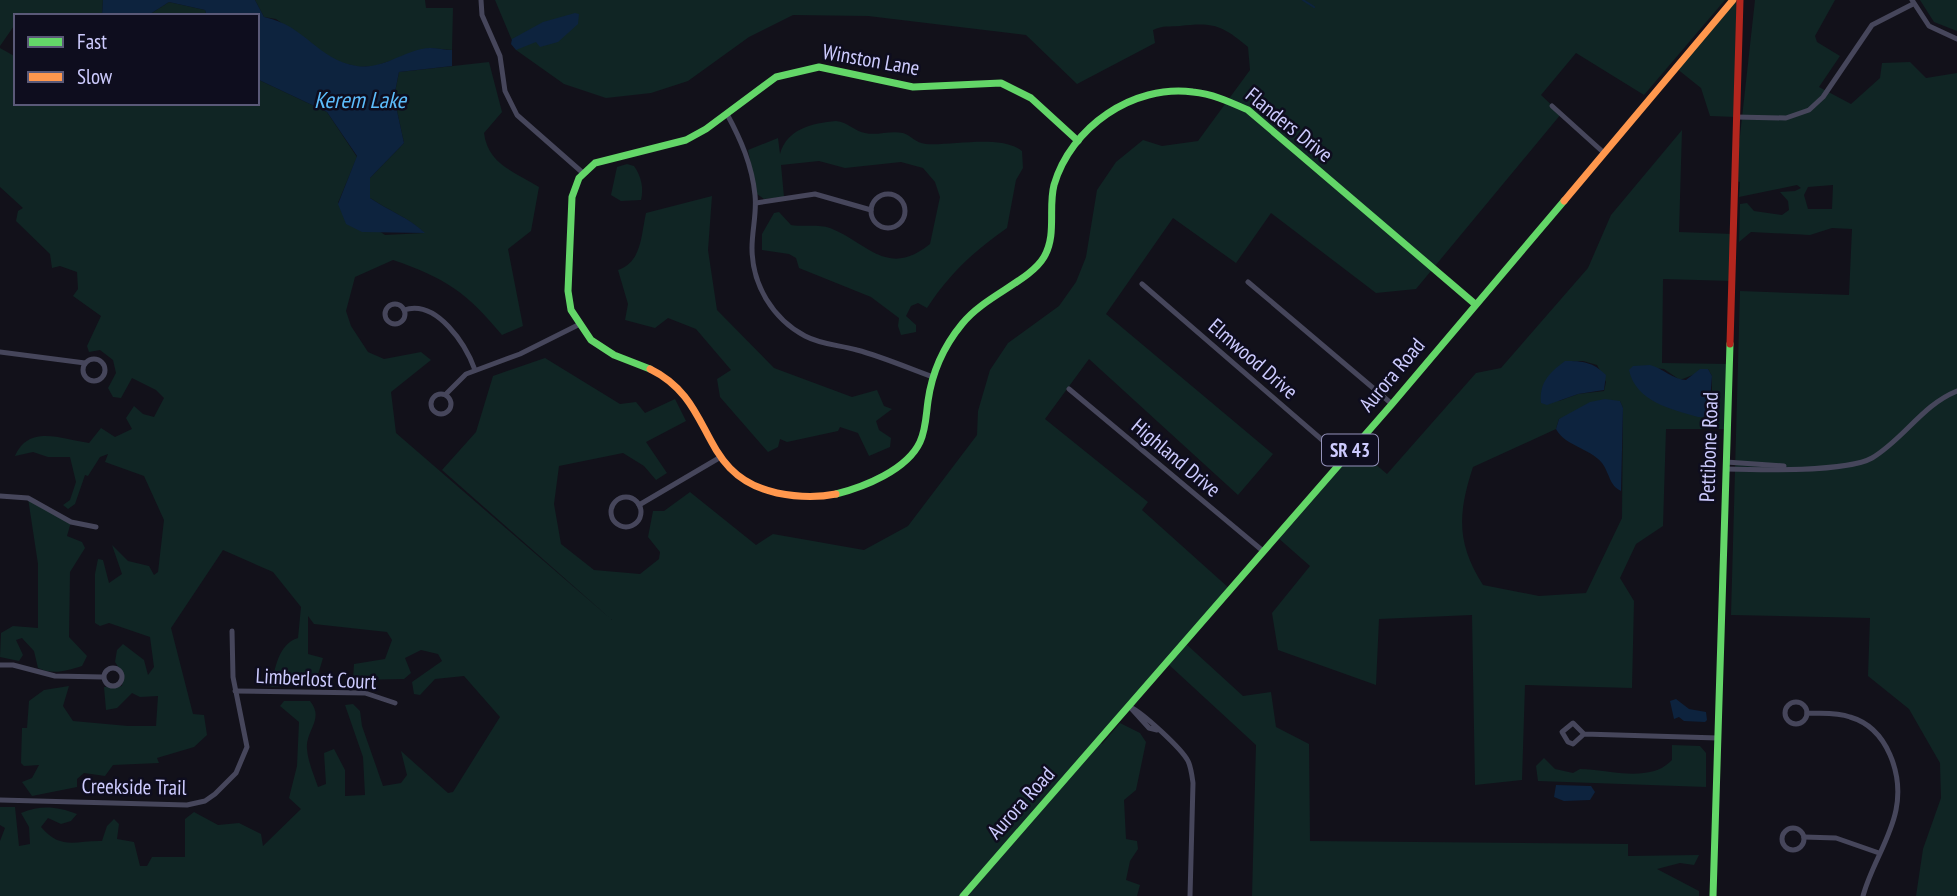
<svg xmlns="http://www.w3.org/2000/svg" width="1957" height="896" font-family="'PT Sans Narrow',sans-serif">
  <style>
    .green { fill: #102524; fill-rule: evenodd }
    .water { fill: #0d233e }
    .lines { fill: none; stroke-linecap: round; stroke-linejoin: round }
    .stream { stroke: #0d233e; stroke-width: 2 }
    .street { stroke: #46465b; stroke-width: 5 }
    .fast { stroke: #63d668; stroke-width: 7 }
    .slow { stroke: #ff974d; stroke-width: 7 }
    .jam { stroke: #b3261e; stroke-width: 7 }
    .labels { text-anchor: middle; stroke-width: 5; stroke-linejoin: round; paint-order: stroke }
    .shield { fill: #0e0d1e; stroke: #9492bb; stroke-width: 2 }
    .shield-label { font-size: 19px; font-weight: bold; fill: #cdcbfe }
    .street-label { font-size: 21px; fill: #cdcbfe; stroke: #0e0d1e }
    .water-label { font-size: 23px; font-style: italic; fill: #5cbcfb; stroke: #0e0d1e }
  </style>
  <rect width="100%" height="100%" fill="#12111a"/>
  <g class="green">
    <polygon points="0,0 103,0 102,16 27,13 16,16 16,23 0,46"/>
    <polygon points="255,0 425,0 426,8 453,8 452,50 429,48 375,66 359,67 335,61 276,19 264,17"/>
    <path d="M495 0H1725L1644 95 1576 53 1541 95 1561 114 1416 289 1376 293 1271 213 1236 263 1173 218 1106 314 1273 454 1238 495 1089 359 1045 419 1148 502 1142 510 1230 589 1185 643 1243 696 1271 692 1276 727 1309 744 1310 841 1628 844V856L1699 855 1694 865 1680 863 1657 869 1699 891V896H1252L1256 745 1167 663 1099 742 1102 744 1120 723 1140 733 1146 742 1136 790 1124 800 1126 839 1137 841 1138 849 1130 861 1126 880 1140 885 1137 896H0V841L5 828 0 825V807H15L19 846 30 844 29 827 21 813C41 805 56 806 77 814L71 821 61 824 48 818 41 827C61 851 77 840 102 841L107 826 114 819 119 824 117 839 134 842 140 866H147L152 857H185V819L194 812 218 825 239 823 261 834 263 846 301 809 289 798 297 766 299 722 280 706 284 701H310C325 719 305 731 307 749 308 762 314 775 318 787L326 784 324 753 334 749 345 770V796L365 795 363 757 345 705 353 704 360 711 362 726 383 786 401 783 407 775 401 751 448 793 453 792 500 717 464 676 435 679 420 695 414 694 412 682 442 661 438 654 421 650 405 658 411 673 404 679 353 680 354 664 385 659 392 640 387 632 314 624 308 616V654L323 658 317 678 310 684 271 687C275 669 278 644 298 638L301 607 273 572 223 550 171 628 193 714 204 715 207 735 194 747 157 758 159 763 113 765 105 776 84 773 77 779V787L32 796 22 782 32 778 39 765 24 766 21 763 22 728H27L29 701 44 690 69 686 63 706 73 721 128 726H156L158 696 140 697 132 693 117 708 106 710 104 687 122 686 123 674 115 662 117 650 123 644 144 660 148 675 154 667 150 637 109 623 100 626 95 623V574L98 559 103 560 109 583 122 574 112 545 128 561 149 566 154 575 158 572 164 520 144 476 105 462 108 454 100 457 88 476 85 475 75 504 68 509 63 505 70 500 76 482 70 457H48L33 452 15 456C29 424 61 439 89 443L101 428 115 437 132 429 126 418 134 406 143 414 154 417 164 398 156 390 132 378 121 398 113 397 108 388 116 373 113 360 100 350 89 352 87 346 101 316 73 296 78 289 77 272 60 266 52 268 50 254 16 221 18 211 23 208 0 187V48L16 57V103H257V79L327 112 357 157 338 203 385 235 424 233C408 217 389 211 370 198V178L404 143 394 97 399 72 489 62 502 112 484 133C488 164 513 171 539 187L531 231 508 249 523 326 502 335C467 293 446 278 393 260L355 277 346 311 351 326 368 352 384 359 421 352 431 360 391 392 396 433 612 620 442 470 476 432 493 376 545 358 620 404 636 402 645 413 675 399 686 421 646 442 667 473 656 480 644 466 623 453 559 466 554 504 561 544 594 570 640 574 659 559 660 552 648 537 653 511H664L690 492 756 545 773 534 864 550 908 526 977 435 978 411 990 370 1008 343 1059 306 1076 282 1086 257 1097 190 1116 162 1143 140 1162 146 1198 141 1250 70 1248 47C1222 25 1213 22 1180 26 1170 27 1163 25 1153 30L1155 43 1077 84 1026 35 868 16 793 15 749 37 688 81 651 93 606 98 564 84 516 50Z"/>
    <polygon points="1733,0 1740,0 1736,117 1710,116 1701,88 1676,68"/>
    <path d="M1755 0H1835L1815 36 1817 42 1840 56 1819 87 1851 104 1880 78 1882 63 1910 62 1926 78 1957 73V896H1916L1923 849 1941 798 1940 763 1909 709 1868 676 1870 618 1731 615 1740 291 1849 295 1852 229 1832 228 1810 235 1751 232 1739 242 1740 204 1747 203 1754 211 1782 215 1789 210 1788 201 1780 192 1795 191 1801 188 1797 185 1739 197 1740 182 1735 181ZM1833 185 1832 209H1808L1804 195 1808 187Z"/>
    <polygon points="1920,0 1957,0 1957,31 1934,22"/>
    <polygon points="169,2 205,10 207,16 147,16"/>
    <path d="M836 121C848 122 854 131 865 133 877 136 890 130 903 133 912 136 915 143 926 144 951 146 1001 134 1022 151L1023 168 1016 180 1007 228C973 252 950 273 927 308L918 303 911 306 906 316 916 325V332L901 335 898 326 899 318 871 297 799 268 796 258 789 254 762 250V234L774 213 779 212 791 225C804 227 819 224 830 228 867 242 887 279 930 244L940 197 935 182 923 168 901 162 845 168 819 161 781 165 784 197 764 199 757 194 748 150 778 138 780 154C787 129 812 123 836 121Z"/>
    <path d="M1682 130 1679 232 1733 234 1732 281 1663 279 1662 363 1729 364 1727 429H1666L1663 526 1636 544 1620 578 1634 601 1632 688 1525 685 1522 780 1475 785 1472 615 1379 619 1376 685 1278 650 1272 613 1310 566 1276 536 1354 446 1387 474 1476 373 1501 368 1588 268 1611 215ZM1583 361 1597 365 1606 382 1604 391 1578 394 1559 401 1564 362ZM1633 366 1664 369 1680 380 1708 369 1712 376V401ZM1620 401 1623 408 1622 518 1586 593 1539 596 1483 585C1456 543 1458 513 1473 467L1556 429 1559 419Z"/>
    <path d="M627 164 634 166C641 176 644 188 641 200L621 201 611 195 617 167Z"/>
    <path d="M712 196 708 250 717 310 774 368 852 397 877 390 884 406 892 409 876 421 879 430 891 438 890 447 869 456 858 433 840 427 838 431 787 442 780 439 778 447 768 452 720 397 717 379 731 370 696 329 668 318 655 328 625 320 628 304 618 270C642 262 641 235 646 213Z"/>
    <path d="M28 498 71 522 67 536 82 542 85 548 70 572 69 637 87 656 82 666C65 671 54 675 38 668L34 651 22 638 16 640 23 655 19 661 0 657 1 633 13 626 38 628V564Z"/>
    <path d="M1672 745 1700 746 1706 753V787L1538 781 1536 766 1544 758 1555 769 1573 773 1580 769C1607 769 1650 784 1672 760Z"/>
  </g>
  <g class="water">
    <path d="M103 0H255L264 17C307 26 317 60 357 66 384 70 405 49 430 48 437 48 445 50 452 50V66L399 72 394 97 404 143 370 178V198C389 211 408 217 425 233L362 232 346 224 338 204 357 156 327 112 257 79V16H207L205 10 169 2 147 16H102Z"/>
    <polygon points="575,13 579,14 578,24 558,42 540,47 536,42 516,50 511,44 512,39 543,22"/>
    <path d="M1565 361C1583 361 1593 362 1606 375L1604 390 1578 394 1547 405 1541 403C1539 383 1549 373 1565 361Z"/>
    <path d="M1650 365C1662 368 1674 380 1686 380L1700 369H1708L1712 376 1709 412 1703 417H1698C1671 409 1636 402 1629 370L1633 366Z"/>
    <path d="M1605 399 1620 401 1623 408 1621 491C1609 485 1610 474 1602 463 1590 448 1565 446 1556 429L1559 419 1590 402Z"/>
    <polygon points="1676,699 1689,709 1706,712 1707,720 1705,722 1684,721 1679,717 1674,719 1670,701"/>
    <polygon points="1556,785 1591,786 1595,792 1590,800 1564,801 1554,797"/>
  </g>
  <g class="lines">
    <polyline class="stream" points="1303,0 1314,7"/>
    <g class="street">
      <polyline points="481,0 482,15 500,56 505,91 517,115 583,173"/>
      <polyline points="1912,0 1929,26 1957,39"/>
      <polyline points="1552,106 1603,152"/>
      <path d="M727 114C741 140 752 165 755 195 757 213 752 230 752 248 752 285 773 319 805 336 822 345 840 345 857 350 883 357 908 368 933 377"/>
      <polyline points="1736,117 1786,118 1809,110 1823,97 1872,25 1913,4"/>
      <circle cx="888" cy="211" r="17"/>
      <polyline points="756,203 815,194 871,210"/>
      <polyline points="1248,282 1392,404"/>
      <polyline points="1142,284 1343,458"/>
      <circle cx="395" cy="314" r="10"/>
      <path d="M404 310C437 299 466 345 475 370"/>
      <polyline points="0,352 85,363"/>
      <circle cx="94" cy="370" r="11"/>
      <polyline points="1069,389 1263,551"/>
      <circle cx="441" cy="404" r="10"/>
      <polyline points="446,394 466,374 520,354 578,325"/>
      <polyline points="1726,462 1784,466"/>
      <path d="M1726 469C1757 470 1848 472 1872 458 1904 439 1922 405 1957 391"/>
      <polyline points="0,496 28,498 71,522 96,527"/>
      <circle cx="626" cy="512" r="15"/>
      <polyline points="639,505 719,458"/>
      <polyline points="0,665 13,665 55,676 102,677"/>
      <circle cx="113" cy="677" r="9"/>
      <polyline points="235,691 365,693 395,703"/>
      <circle cx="1796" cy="713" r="11"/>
      <path d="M1807 713C1821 714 1836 712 1850 717 1888 728 1903 775 1896 810 1890 840 1871 866 1863 896"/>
      <path d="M1157 730 1149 728 1130 707C1142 712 1182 749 1188 761 1191 767 1192 776 1193 783L1190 896"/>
      <polyline points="1584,734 1573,744 1568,742 1562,732 1573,723 1584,734 1718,738"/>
      <polyline points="0,800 187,805 205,801 215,794 236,773 247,747 233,677 232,631"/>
      <circle cx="1793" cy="839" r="11"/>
      <polyline points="1804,837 1836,838 1879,853"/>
    </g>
    <g class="fast">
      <polyline points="650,369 614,355 591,340 571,310 568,291 572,197 579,178 595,163 686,140 706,129 776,77 819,67 913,87 1001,83 1031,98 1078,141"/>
      <path d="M836 494C864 487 907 470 920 442 926 429 926 415 928 401 932 372 944 346 962 324 984 296 1030 281 1044 257 1057 235 1048 208 1054 185 1071 127 1133 84 1193 92 1213 94 1230 102 1248 110L1475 304"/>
      <polyline points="963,896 1392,404 1564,201"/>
      <polyline points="1713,896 1730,344"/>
    </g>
    <g class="slow">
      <polyline points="1564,201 1733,0"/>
      <path d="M650 369C718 402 696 475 777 493 797 497 816 498 836 494"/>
    </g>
    <polyline class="jam" points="1730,344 1740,0"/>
  </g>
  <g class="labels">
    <rect class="shield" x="1322" y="434.5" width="56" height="31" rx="5"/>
    <g class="shield-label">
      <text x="1350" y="457">SR 43</text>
    </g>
    <g class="street-label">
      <text transform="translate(871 60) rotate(10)" y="7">Winston Lane</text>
      <text transform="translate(1289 125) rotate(39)" y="7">Flanders Drive</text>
      <text transform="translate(1253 359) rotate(41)" y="7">Elmwood Drive</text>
      <text transform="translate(1392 375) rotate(-50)" y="7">Aurora Road</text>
      <text transform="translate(1709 447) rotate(-88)" y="7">Pettibone Road</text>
      <text transform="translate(1176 458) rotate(40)" y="7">Highland Drive</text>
      <text transform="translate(316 679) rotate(3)" y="7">Limberlost Court</text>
      <text transform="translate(134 787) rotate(1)" y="7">Creekside Trail</text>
      <text transform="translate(1021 803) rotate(-48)" y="7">Aurora Road</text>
    </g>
    <g class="water-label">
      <text x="360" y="108">Kerem Lake</text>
    </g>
  </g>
  <rect x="14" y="14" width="245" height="91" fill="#0e0d1e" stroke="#5a5978" stroke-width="2"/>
  <rect x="28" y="37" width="35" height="10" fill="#63d668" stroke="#5a5978" stroke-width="2"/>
  <text x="77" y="49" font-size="21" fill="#cdcbfe">Fast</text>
  <rect x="28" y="72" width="35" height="10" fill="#ff974d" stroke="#5a5978" stroke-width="2"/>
  <text x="77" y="84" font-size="21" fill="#cdcbfe">Slow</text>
</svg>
